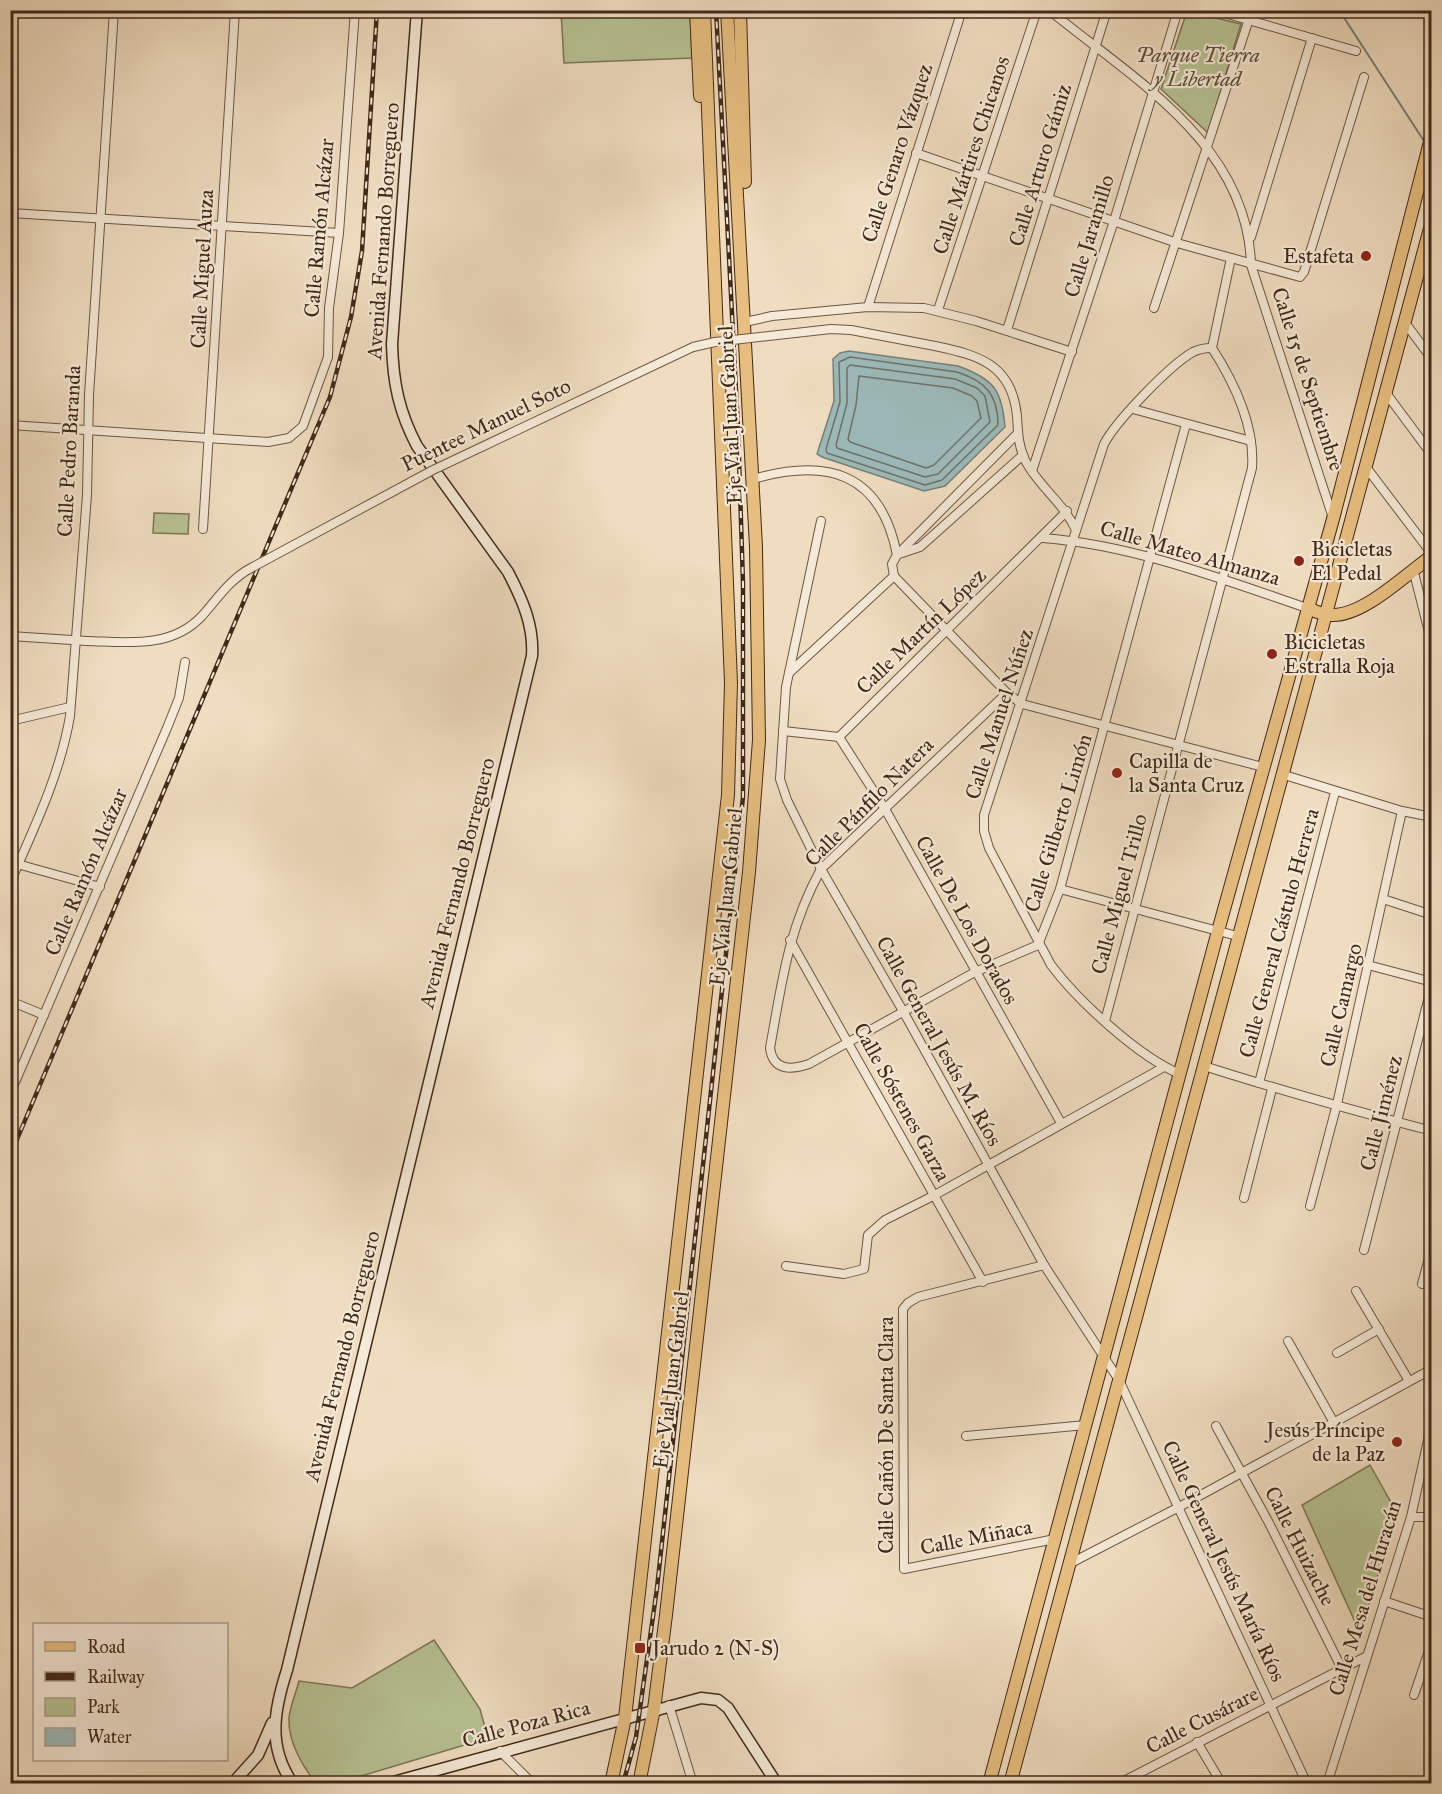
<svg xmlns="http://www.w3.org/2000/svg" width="1442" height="1794" font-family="'IM FELL Great Primer',serif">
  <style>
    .green { fill: #b7c294; stroke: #7c7656; stroke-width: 1.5 }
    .water { fill: #9cbaba; stroke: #788079; stroke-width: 1.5 }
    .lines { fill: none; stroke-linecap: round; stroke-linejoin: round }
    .shore { stroke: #6e7269; stroke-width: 1.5 }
    .stream { stroke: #788079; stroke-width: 2 }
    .street-casing { stroke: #6d5642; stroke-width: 10 }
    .secondary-casing { stroke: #412918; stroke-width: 13 }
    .primary-casing { stroke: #412918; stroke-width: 14 }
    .street { stroke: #f5e9d7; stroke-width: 8 }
    .secondary { stroke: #f5e9d7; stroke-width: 10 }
    .primary { stroke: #e8be80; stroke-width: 12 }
    .rail-casing { stroke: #412918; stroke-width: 4.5 }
    .rail { stroke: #f5e9d7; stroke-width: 2; stroke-dasharray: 7; stroke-linecap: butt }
    .street-bridge-casing { stroke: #6d5642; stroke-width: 10; stroke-linecap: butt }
    .street-bridge { stroke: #f5e9d7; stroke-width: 8 }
    .poi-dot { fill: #8f2418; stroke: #f5e9d7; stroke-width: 2 }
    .labels { text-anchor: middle; stroke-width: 4.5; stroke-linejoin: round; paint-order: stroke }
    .park-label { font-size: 21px; font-style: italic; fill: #5e4f37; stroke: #f5e9d7 }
    .street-label { font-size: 21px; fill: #412918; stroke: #f5e9d7 }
    .poi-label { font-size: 21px; fill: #412918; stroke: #f5e9d7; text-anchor: start }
  </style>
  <rect width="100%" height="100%" fill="#f0ddc1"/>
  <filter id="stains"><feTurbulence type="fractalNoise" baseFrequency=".00333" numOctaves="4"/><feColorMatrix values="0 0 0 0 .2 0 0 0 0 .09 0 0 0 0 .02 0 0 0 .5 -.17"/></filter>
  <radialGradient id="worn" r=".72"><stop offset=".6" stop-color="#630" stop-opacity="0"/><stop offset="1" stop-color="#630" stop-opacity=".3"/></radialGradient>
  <g class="green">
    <polygon points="561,11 690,11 692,58 564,63"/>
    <polygon points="1187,11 1241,24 1208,133 1161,89"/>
    <polygon points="154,513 189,514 188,534 153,533"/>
    <polygon points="1370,1465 1397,1513 1360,1633 1302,1505"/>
    <path d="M434 1640 480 1709 488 1738 338 1783H316C302 1766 288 1741 289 1718 290 1706 296 1693 299 1681L352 1688Z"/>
  </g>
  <path class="water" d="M849 351 958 366C994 379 1002 390 1005 427L945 486 924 491 822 457 817 454 834 401 833 359 840 353Z"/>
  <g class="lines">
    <g class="shore">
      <path d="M850 357 957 372C985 381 998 394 998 425L942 480 925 485 827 453 826 449 840 402 839 362Z"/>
      <polygon points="850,365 955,379 977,388 985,396 990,422 938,474 925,477 837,448 836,445 847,403 847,368"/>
      <polygon points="859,376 953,388 972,396 977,401 981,418 934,465 926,468 850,442 848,439 856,405"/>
    </g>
    <polyline class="stream" points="1339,10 1424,141"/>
    <g class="street-casing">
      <g id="street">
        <path d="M1049 10C1133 79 1248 144 1251 265L1332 515"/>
        <polyline points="1214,10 1356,51"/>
        <polyline points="916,153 1177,243 1300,277 1304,272 1364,77"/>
        <polyline points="10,213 339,233"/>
        <polyline points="1251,237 1312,38"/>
        <polyline points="868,307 962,10"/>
        <polyline points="1154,308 1252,10"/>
        <polyline points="938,310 1037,10"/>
        <polyline points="745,322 772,316 868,307 924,308 976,321 1072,352"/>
        <polyline points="1406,324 1432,359"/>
        <polyline points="1007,330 1107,10"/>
        <path d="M935 346C978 355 1012 364 1017 416 1018 432 1018 445 1025 460 1038 486 1063 502 1076 530"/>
        <polyline points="1386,393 1432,455"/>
        <polyline points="1133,409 1251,441"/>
        <polyline points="10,425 268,442 289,438 303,426 328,357 329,308 339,233 355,10"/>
        <polyline points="1366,467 1432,554"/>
        <polyline points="1032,471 1114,221 1178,10"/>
        <path d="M753 479C827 458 881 472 897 555"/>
        <polyline points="821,521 786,687 780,779 787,800 821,869 903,1011 1044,1265 1119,1380 1307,1784"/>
        <polyline points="203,529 235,10"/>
        <path d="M1043 538C1133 545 1222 579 1307 608"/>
        <polyline points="899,554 920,547 1023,455"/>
        <polyline points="1413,569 1432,644"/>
        <polyline points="894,576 1007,693 1022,704 1263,767"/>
        <polyline points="894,576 892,564 897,555 1016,435"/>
        <polyline points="10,636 87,641"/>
        <polyline points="789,673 894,576"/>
        <path d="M1007 693 821 869C788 929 782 982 770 1048 773 1071 791 1070 809 1064L975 972 1038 945 1060 889 1186 424"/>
        <polyline points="10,721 70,707"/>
        <polyline points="783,731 839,737 1067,511"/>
        <polyline points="839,737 885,809 1061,1123"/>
        <polyline points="1281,774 1402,811 1432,817"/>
        <polyline points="10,862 100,887"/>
        <path d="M10 883C34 828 60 775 70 716L87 495 89 395 114 10"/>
        <polyline points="1060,889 1237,936"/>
        <polyline points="1383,899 1432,915"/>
        <polyline points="790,940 983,1282"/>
        <polyline points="1368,965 1432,982"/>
        <polyline points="10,1001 44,1015"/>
        <path d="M1105 1021 1252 468C1255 426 1234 382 1212 348L1231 258"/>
        <path d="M1204 1066C1279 1090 1355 1111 1432 1131"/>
        <path d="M1180 1074C1139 1057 1078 1001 1051 965L989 848 984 831V815L1104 444C1116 421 1170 365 1193 352 1199 349 1205 348 1212 348"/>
        <polyline points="1259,1083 1335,792"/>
        <polyline points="10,1094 167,728 179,698 185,662"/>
        <polyline points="1244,1198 1272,1089"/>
        <polyline points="1310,1206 1337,1104 1402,811"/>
        <polyline points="1364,1250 1432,985"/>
        <polyline points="1044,1265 918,1297 908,1303 903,1309 904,1569 1055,1539"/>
        <polyline points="786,1266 844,1274 864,1269 868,1235 885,1220 933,1196 1164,1067"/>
        <polyline points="1422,1284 1432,1247"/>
        <polyline points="1356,1291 1409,1381"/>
        <polyline points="1288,1341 1333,1421"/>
        <polyline points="1337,1353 1379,1329"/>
        <polyline points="1216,1426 1269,1523 1342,1669"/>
        <polyline points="966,1436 1086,1425"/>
        <polyline points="1411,1517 1432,1517"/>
        <polyline points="1069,1564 1179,1507 1432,1369"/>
        <polyline points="1384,1601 1432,1617"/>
        <polyline points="1414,1695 1432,1642"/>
        <polyline points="669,1705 693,1784"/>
        <polyline points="1197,1742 1222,1784"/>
        <polyline points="500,1751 533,1784"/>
        <polyline points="1118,1784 1367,1656"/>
        <polyline points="1327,1784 1411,1517 1432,1422"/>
      </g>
    </g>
    <g class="secondary-casing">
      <g id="secondary">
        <polyline points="232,1784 258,1755 272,1723"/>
        <path d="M293 1784C267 1747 274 1710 287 1670L532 656C534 625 522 599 508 572L417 446C399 412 393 383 392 344L417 10"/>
        <polyline points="386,1784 701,1698 718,1700 728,1708 777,1784"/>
      </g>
    </g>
    <g class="primary-casing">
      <g id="primary">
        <polyline points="696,10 700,96"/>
        <polyline points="740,10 745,182"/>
        <path d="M1307 608C1315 611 1324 616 1333 615 1365 615 1406 574 1432 556"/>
        <polyline points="611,1784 625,1718 728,795 731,683 704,10"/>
        <polyline points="639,1784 654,1709 666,1615 749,872 759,740 756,547 727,10"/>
        <polyline points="989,1784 1218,931 1333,519 1432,134"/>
        <polyline points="1010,1784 1432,221"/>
      </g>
    </g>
    <use href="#street" class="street"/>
    <use href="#secondary" class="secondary"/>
    <use href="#primary" class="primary"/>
    <g class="rail-casing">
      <g id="rail">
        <polyline points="10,1156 330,397 351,317 362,251 377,10"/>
        <polyline points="623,1784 636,1737 657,1588 743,797 743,583 738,428 716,10"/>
      </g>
    </g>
    <use href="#rail" class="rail"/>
    <g class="street-bridge-casing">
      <path id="street-bridge" d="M87 641C127 642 171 649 202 616 218 598 229 580 251 568L433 470 693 347 715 342 831 329 851 330 935 346"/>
    </g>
    <use href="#street-bridge" class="street-bridge"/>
  </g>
  <g class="poi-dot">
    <circle cx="1366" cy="256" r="6"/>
    <circle cx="1299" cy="561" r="6"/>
    <circle cx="1272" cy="654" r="6"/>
    <circle cx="1117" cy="773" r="6"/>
    <circle cx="1397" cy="1442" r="6"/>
    <rect x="634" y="1642" width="12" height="12" rx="3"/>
  </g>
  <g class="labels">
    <g class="park-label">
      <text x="1198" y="62">Parque Tierra<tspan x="1198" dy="24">y Libertad</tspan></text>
    </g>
    <g class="street-label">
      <text transform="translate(897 153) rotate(-72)" y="7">Calle Genaro Vázquez</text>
      <text transform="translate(971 155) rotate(-72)" y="7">Calle Mártires Chicanos</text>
      <text transform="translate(1040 165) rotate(-73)" y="7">Calle Arturo Gámiz</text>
      <text transform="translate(319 228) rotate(-85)" y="7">Calle Ramón Alcázar</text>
      <text transform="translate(383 231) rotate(-86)" y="7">Avenida Fernando Borreguero</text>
      <text transform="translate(1089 236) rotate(-73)" y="7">Calle Jaramillo</text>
      <text transform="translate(202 269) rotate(-87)" y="7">Calle Miguel Auza</text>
      <text transform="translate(1308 379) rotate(72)" y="7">Calle 15 de Septiembre</text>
      <text transform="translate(730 415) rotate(-93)" y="7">Eje Vial Juan Gabriel</text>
      <text transform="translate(486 425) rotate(-26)" y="7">Puentee Manuel Soto</text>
      <text transform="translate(69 451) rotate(-87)" y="7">Calle Pedro Baranda</text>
      <text transform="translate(1190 553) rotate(16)" y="7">Calle Mateo Almanza</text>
      <text transform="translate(921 631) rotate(-44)" y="7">Calle Martín López</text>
      <text transform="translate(999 714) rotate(-72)" y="7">Calle Manuel Núñez</text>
      <text transform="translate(869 802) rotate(-45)" y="7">Calle Pánfilo Natera</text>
      <text transform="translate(1058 823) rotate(-73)" y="7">Calle Gilberto Limón</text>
      <text transform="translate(86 872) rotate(-67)" y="7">Calle Ramón Alcázar</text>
      <text transform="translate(457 883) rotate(-76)" y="7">Avenida Fernando Borreguero</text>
      <text transform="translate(1119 894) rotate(-75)" y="7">Calle Miguel Trillo</text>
      <text transform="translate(726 897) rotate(-84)" y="7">Eje Vial Juan Gabriel</text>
      <text transform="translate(967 920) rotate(61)" y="7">Calle De Los Dorados</text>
      <text transform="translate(1279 933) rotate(-75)" y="7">Calle General Cástulo Herrera</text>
      <text transform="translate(1341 1005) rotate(-77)" y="7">Calle Camargo</text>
      <text transform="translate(939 1041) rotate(61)" y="7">Calle General Jesús M. Ríos</text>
      <text transform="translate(902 1102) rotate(61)" y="7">Calle Sóstenes Garza</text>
      <text transform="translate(1381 1113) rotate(-76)" y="7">Calle Jiménez</text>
      <text transform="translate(342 1356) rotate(-76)" y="7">Avenida Fernando Borreguero</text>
      <text transform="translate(671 1380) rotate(-83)" y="7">Eje Vial Juan Gabriel</text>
      <text transform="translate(886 1435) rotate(-90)" y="7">Calle Cañón De Santa Clara</text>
      <text transform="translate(976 1537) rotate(-11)" y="7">Calle Miñaca</text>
      <text transform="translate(1300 1546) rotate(63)" y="7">Calle Huizache</text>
      <text transform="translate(1224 1561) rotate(65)" y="7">Calle General Jesús María Ríos</text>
      <text transform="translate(1365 1598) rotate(-73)" y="7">Calle Mesa del Huracán</text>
      <text transform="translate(1202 1720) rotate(-27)" y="7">Calle Cusárare</text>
      <text transform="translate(526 1724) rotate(-15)" y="7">Calle Poza Rica</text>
    </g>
    <g class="poi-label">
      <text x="1354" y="263" text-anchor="end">Estafeta</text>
      <text x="1311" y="556">Bicicletas<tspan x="1311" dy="24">El Pedal</tspan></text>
      <text x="1284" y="649">Bicicletas<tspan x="1284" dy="24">Estralla Roja</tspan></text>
      <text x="1129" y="768">Capilla de<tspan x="1129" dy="24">la Santa Cruz</tspan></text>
      <text x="1385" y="1437" text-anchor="end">Jesús Príncipe<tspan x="1385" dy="24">de la Paz</tspan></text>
      <text x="652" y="1655">Jarudo 2 (N-S)</text>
    </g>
  </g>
  <rect width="1442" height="1794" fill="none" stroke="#f0ddc1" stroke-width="36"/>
  <rect x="12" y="12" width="1418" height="1770" fill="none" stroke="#412918" stroke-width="3"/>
  <rect x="18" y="18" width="1406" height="1758" fill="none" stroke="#412918" stroke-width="1.5"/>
  <rect x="33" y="1623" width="195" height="138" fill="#f5e9d7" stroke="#ad9c8b" stroke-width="1.5"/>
  <rect x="45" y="1642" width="30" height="9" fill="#e8be80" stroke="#ad9c8b" stroke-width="1.5"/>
  <text x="87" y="1653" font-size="18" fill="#412918">Road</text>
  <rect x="45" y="1672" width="30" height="9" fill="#412918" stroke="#ad9c8b" stroke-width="1.5"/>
  <text x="87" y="1683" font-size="18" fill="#412918">Railway</text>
  <rect x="45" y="1698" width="30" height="18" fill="#b7c294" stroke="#ad9c8b" stroke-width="1.5"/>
  <text x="87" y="1713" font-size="18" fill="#412918">Park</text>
  <rect x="45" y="1728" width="30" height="18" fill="#9cbaba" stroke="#ad9c8b" stroke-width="1.5"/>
  <text x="87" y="1743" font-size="18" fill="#412918">Water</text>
  <rect width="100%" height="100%" filter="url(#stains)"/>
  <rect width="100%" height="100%" fill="url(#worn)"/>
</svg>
